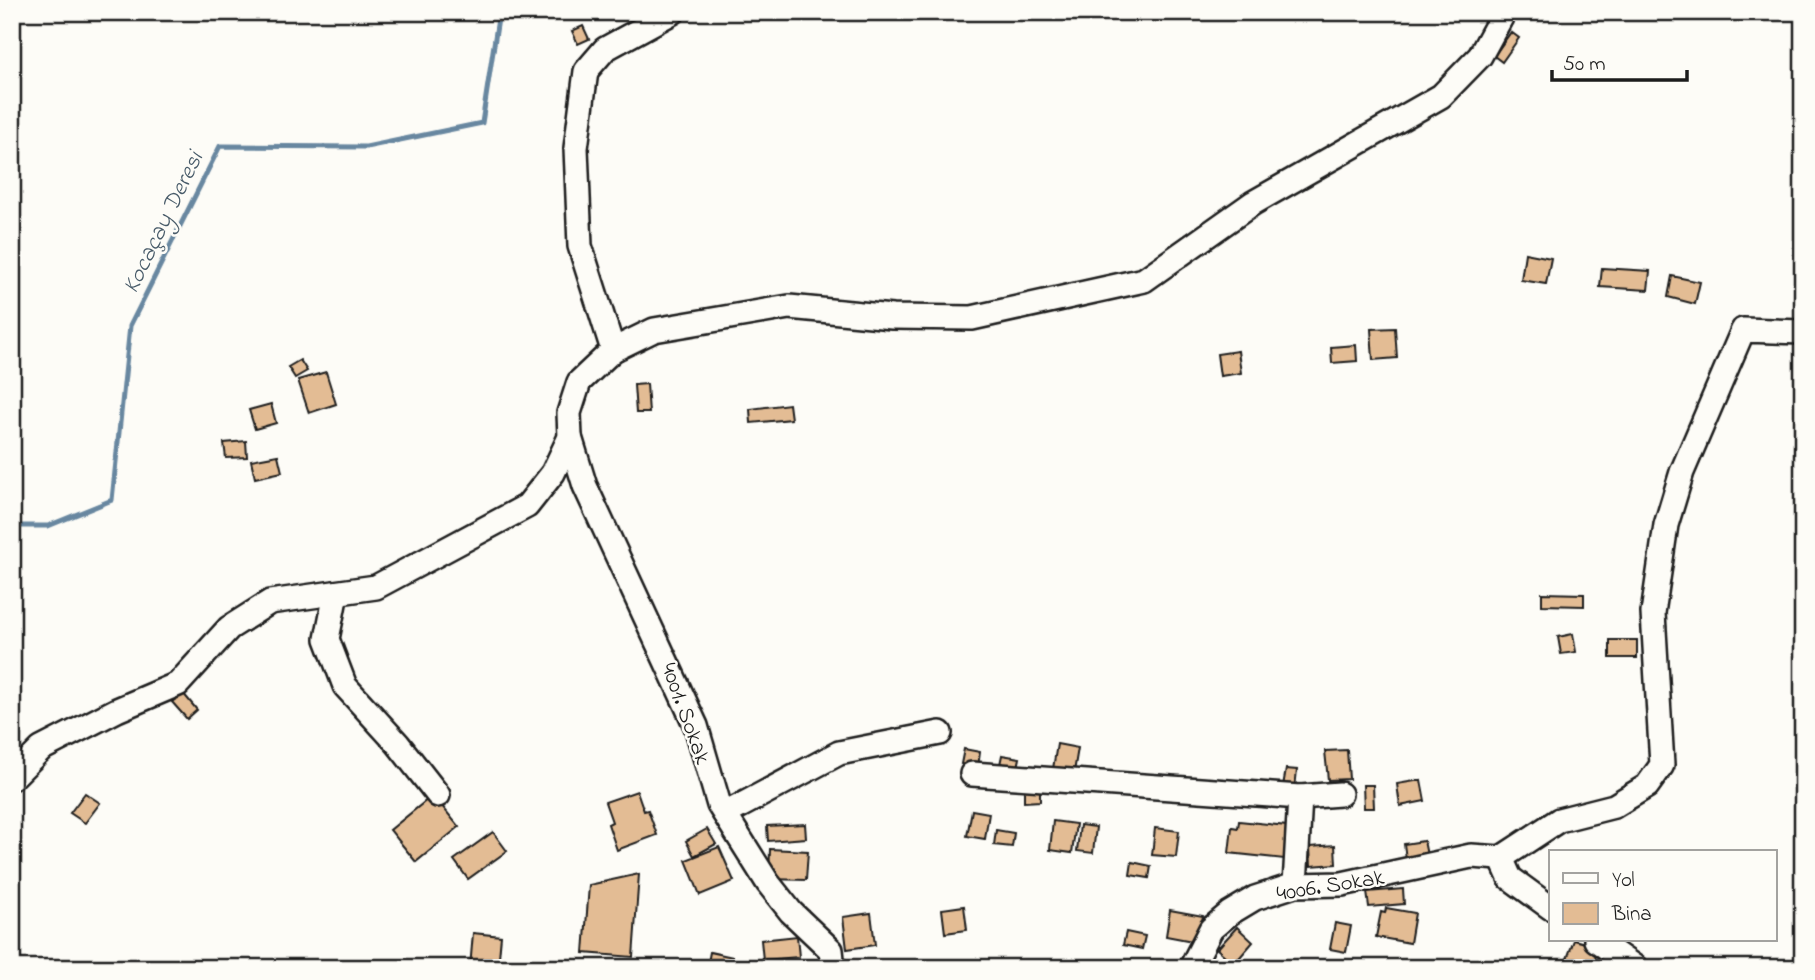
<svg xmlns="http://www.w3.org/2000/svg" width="1815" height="980" font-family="'Indie Flower',sans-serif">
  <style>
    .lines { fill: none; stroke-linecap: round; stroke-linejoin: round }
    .stream { stroke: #6887a0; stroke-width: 5 }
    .building { fill: #e3bc94; stroke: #1c1c1c; stroke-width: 2 }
    .minor-casing { stroke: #1c1c1c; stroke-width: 28 }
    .minor { stroke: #fdfcf7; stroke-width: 23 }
    .labels { text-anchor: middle; stroke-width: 5; stroke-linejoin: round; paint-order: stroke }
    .street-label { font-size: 23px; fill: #1c1c1c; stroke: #fdfcf7 }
    .water-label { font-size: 24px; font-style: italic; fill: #485b69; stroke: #fdfcf7 }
  </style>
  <rect width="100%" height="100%" fill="#fdfcf7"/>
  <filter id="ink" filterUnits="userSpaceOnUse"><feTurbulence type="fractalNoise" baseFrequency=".0143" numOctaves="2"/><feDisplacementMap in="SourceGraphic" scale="14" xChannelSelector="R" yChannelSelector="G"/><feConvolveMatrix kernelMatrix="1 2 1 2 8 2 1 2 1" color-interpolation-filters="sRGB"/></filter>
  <g filter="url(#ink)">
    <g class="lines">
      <polyline class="stream" points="12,526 48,526 112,500 130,326 220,146 366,147 482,123 499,12"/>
    </g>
    <g class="building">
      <polygon points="583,26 589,39 578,44 572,31"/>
      <polygon points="1511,32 1519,38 1502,62 1494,56"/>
      <polygon points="1525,253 1551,258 1546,284 1521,280"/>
      <polygon points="1602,268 1650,271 1648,290 1600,287"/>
      <polygon points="1672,276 1700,282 1695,304 1668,297"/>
      <polygon points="1395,328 1397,358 1373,360 1371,329"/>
      <polygon points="1356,345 1357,361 1332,363 1331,347"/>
      <polygon points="1238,351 1241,373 1220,376 1217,354"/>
      <polygon points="300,360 307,371 295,378 288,367"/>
      <polygon points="326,372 336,404 309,413 298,380"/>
      <polygon points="647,384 649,413 636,413 634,385"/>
      <polygon points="271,404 276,423 255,429 249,410"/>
      <polygon points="789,404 791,419 751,423 750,409"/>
      <polygon points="246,441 247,457 226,458 224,443"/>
      <polygon points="278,455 282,472 255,478 251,460"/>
      <polygon points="1542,593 1584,594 1584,606 1542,605"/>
      <polygon points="1573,634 1576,652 1561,654 1558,637"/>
      <rect x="1610" y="640" width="27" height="18"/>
      <polygon points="183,693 197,710 187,719 172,702"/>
      <polygon points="1057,744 1078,748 1073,778 1052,775"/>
      <polygon points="964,749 980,752 978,767 961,764"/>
      <polygon points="1347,750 1349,779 1328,780 1325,751"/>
      <polygon points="1002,755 1020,758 1017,772 999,769"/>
      <polygon points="1286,769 1297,770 1295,788 1283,786"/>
      <polygon points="1421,780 1425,801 1400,806 1397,784"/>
      <polygon points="1363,785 1373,785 1374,808 1364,808"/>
      <polygon points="1024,790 1040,790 1040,801 1024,802"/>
      <polygon points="637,791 644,811 648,810 657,835 617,850 608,824 612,822 605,802"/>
      <polygon points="85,793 100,803 85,823 70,813"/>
      <polygon points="433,795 459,827 416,862 390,830"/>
      <polygon points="972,810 989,813 985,839 967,836"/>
      <polygon points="1053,821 1076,824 1072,853 1050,850"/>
      <polygon points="1239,821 1287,826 1284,859 1229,853 1232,827 1238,828"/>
      <polygon points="805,824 806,838 768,841 767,826"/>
      <polygon points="1080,825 1096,827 1093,853 1077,851"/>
      <polygon points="1155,828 1179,831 1176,857 1152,855"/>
      <polygon points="707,829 716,844 694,856 686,841"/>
      <polygon points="996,830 1014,833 1012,847 994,845"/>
      <polygon points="493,832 507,851 468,879 454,860"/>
      <polygon points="1424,841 1427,855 1406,859 1404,844"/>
      <polygon points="1335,845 1336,864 1311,866 1310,847"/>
      <polygon points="719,847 734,881 700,895 686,860"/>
      <polygon points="770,849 808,851 806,880 769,879"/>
      <polygon points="1132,862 1151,866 1149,878 1130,875"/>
      <polygon points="639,874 633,957 584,953 589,885"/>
      <polygon points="1403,889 1404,904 1369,907 1367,892"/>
      <polygon points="964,906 967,930 945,933 942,909"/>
      <polygon points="1386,908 1415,913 1410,943 1376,937 1381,912 1385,913"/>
      <polygon points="1170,910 1203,916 1198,942 1166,936"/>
      <polygon points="871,913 875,945 847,949 843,917"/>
      <polygon points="1335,923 1351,926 1346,952 1330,949"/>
      <polygon points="1237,927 1253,942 1234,964 1217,949"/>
      <polygon points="1126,932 1145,936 1142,949 1123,945"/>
      <polygon points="473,933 501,936 498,968 470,968"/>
      <polygon points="797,936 799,957 763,960 761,940"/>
      <polygon points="1574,940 1600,947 1591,968 1565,964"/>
      <polygon points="710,952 733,957 731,968 707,968"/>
    </g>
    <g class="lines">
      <g class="minor-casing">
        <g id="minor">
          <polyline points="613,350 580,246 576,148 586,71 605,49 673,12"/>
          <polyline points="570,437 585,486 696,726 719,805 768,883 791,912 831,950 833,968"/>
          <polyline points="336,593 327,639 345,686 398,744 438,795"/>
          <polyline points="972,774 1300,797 1340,794"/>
          <polyline points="12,778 41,749 117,710 178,684 229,628 270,602 376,587 527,506 553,473 570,437 569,413 579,382 613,350 654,330 789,307 892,317 972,318 1144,280 1253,203 1441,96 1480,56 1504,12"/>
          <polyline points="725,814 839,753 940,733"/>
          <polyline points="1501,858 1559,820 1614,806 1647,786 1662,765 1653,613 1666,525 1682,472 1743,330 1803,332"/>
          <polyline points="1501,858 1510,878 1551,908"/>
          <polyline points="1295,885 1300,797"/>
          <polyline points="1596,940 1636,968"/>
          <polyline points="1191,968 1211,929 1230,913 1255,898 1295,885 1342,884 1471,856 1501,858"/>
        </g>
      </g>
      <use href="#minor" class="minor"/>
    </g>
  </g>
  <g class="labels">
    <g class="street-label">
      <text transform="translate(687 713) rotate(70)" y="8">4001. Sokak</text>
      <text transform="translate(1330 884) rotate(-9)" y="8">4006. Sokak</text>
    </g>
    <g class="water-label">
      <text transform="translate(162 222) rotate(-64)" y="8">Kocaçay Deresi</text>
    </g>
  </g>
  <rect width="1815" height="980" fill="none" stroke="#fdfcf7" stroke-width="42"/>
  <rect x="21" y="21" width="1773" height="938" fill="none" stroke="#1c1c1c" stroke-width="2.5" filter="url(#ink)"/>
  <rect x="1549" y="850" width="228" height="91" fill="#fdfcf7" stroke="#a3a29f" stroke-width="2"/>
  <rect x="1563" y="873" width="35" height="10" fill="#fdfcf7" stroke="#a3a29f" stroke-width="2"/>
  <text x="1612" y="886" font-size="21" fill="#1c1c1c">Yol</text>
  <rect x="1563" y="903" width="35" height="21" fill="#e3bc94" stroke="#a3a29f" stroke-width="2"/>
  <text x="1612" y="920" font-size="21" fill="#1c1c1c">Bina</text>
  <path d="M1552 70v10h135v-10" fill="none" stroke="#1c1c1c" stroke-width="3.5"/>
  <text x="1563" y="70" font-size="21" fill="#1c1c1c" stroke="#fdfcf7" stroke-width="5" paint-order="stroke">50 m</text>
</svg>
